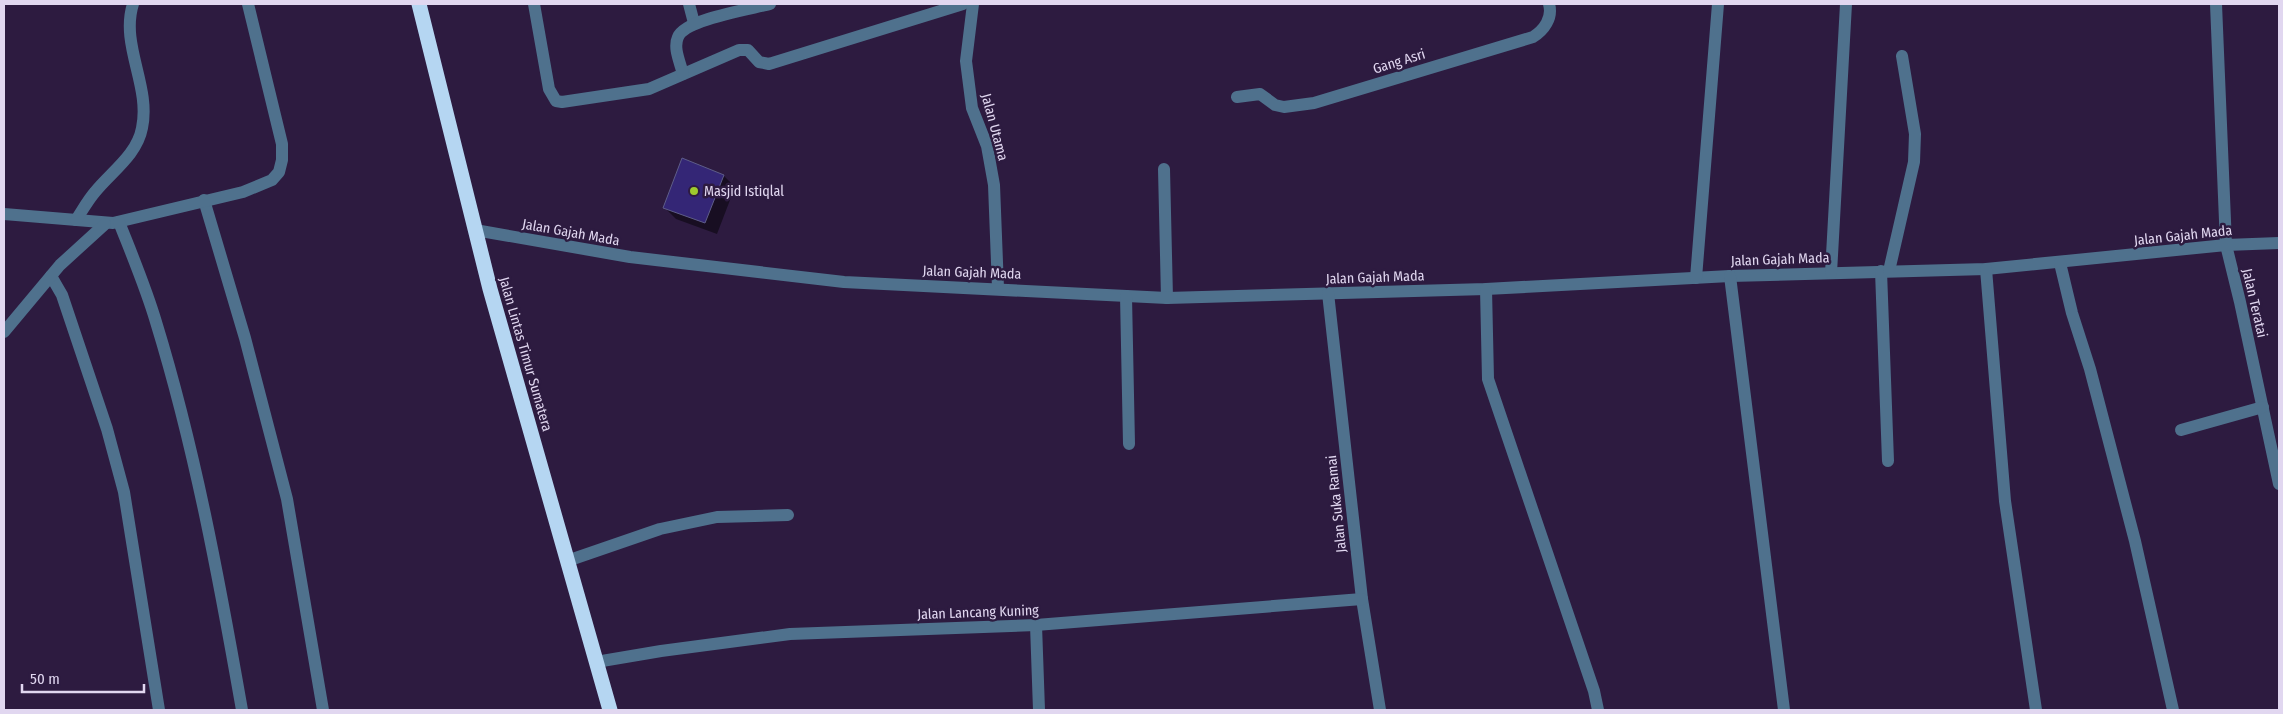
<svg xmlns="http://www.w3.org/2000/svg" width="2283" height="714" font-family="'Fira Sans Condensed',sans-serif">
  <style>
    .shadow { fill: #0007 }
    .building { fill: #342676; stroke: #5e5d89 }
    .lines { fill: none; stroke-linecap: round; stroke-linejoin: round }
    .minor { stroke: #4f718d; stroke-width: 12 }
    .highway { stroke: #b5d6f2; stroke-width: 15 }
    .poi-dot { fill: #9eca2e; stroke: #2d1b40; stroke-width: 2 }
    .labels { text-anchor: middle; stroke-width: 5; stroke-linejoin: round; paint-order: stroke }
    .street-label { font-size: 14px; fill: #e1d7f0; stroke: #2d1b40 }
    .poi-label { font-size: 14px; fill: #e1d7f0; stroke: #2d1b40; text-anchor: start }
  </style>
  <rect width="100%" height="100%" fill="#2d1b40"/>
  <polygon class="shadow" points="724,176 735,187 717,234 676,219 664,207"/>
  <polygon class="building" points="682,158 724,175 705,223 663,208"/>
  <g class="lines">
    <g class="minor">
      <polyline points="534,4 549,89 556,101 562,102 649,89 739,50 748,50 759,62 769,64 963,4"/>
      <polyline points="689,4 694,23"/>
      <polyline points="973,4 966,61 972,108 987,146 994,185 998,288"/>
      <polyline points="2216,4 2226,245 2240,302 2279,484"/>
      <path d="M683 74C680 62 673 48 678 37 685 19 751 9 770 4"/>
      <path d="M1237 97 1260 94 1275 105 1284 107 1314 103 1533 37C1544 30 1553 18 1549 4"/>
      <polyline points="1164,169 1167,298"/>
      <polyline points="204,200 245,338 287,499 323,710"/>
      <polyline points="4,214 113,223 243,192 272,180 279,172 282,160 282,144 248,4"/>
      <path d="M76 220C82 211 88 200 95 192 111 172 137 155 142 128 151 86 120 45 133 4"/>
      <path d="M119 222C132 255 146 288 156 322 195 449 219 579 242 710"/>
      <polyline points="475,230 630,257 844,282 1167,298 1486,289 1730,276 1986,269 2226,245 2279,243"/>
      <polyline points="2060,263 2072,313 2090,369 2135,541 2173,710"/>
      <polyline points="1986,269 2005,501 2036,710"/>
      <polyline points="1881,271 1888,461"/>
      <polyline points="1889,271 1914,162 1915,134 1902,56"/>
      <polyline points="1831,273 1846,4"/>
      <polyline points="51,276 62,295 107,429 124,492 159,710"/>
      <polyline points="1730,276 1784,710"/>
      <polyline points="1696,278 1718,4"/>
      <polyline points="1486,289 1488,379 1594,691 1598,710"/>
      <polyline points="1328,293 1362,599 1380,710"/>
      <polyline points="1126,296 1129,444"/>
      <polyline points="4,332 60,265 105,224"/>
      <polyline points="2181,430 2263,407"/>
      <polyline points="567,561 660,529 717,517 788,515"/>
      <polyline points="1036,625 1039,710"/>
      <polyline points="596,662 661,651 790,634 1036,625 1362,599"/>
    </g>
    <polyline class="highway" points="419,4 490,289 610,710"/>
  </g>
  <circle class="poi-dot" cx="694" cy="191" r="5"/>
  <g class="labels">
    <g class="street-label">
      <text transform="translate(1399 61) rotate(-17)" y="5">Gang Asri</text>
      <text transform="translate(995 127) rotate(75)" y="5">Jalan Utama</text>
      <text transform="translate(571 232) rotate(10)" y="5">Jalan Gajah Mada</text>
      <text transform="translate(2183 235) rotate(-6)" y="5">Jalan Gajah Mada</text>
      <text transform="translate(1780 259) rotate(-2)" y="5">Jalan Gajah Mada</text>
      <text transform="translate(972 272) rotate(2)" y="5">Jalan Gajah Mada</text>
      <text transform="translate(1375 277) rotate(-2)" y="5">Jalan Gajah Mada</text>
      <text transform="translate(2255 303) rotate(77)" y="5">Jalan Teratai</text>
      <text transform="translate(526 354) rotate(74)" y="5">Jalan Lintas Timur Sumatera</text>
      <text transform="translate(1336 504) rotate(-96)" y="5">Jalan Suka Ramai</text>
      <text transform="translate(978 612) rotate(-2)" y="5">Jalan Lancang Kuning</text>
    </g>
    <g class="poi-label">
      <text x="704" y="196">Masjid Istiqlal</text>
    </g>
  </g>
  <rect width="2283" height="714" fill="none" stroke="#e1d7f0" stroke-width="10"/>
  <path d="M22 684v8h122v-8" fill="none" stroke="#e1d7f0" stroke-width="2.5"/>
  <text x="30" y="684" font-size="15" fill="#e1d7f0" stroke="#2d1b40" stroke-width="4" paint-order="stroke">50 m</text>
</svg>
